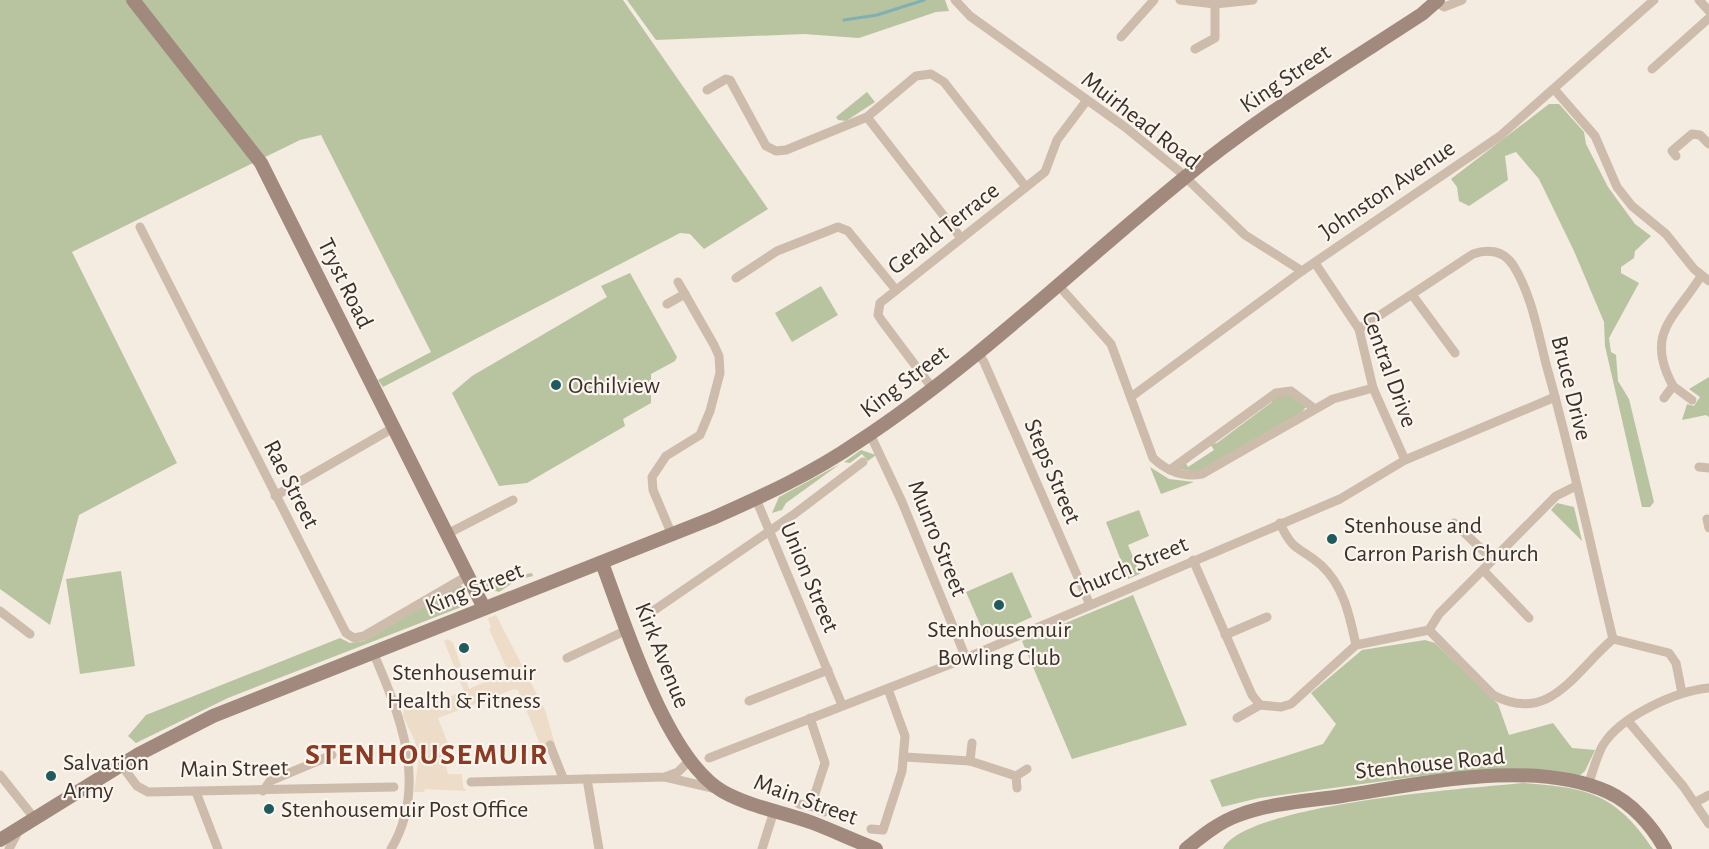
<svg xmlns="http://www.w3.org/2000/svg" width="1709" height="849" font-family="'Alegreya Sans',sans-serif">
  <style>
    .green { fill: #b8c4a0 }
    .plaza { fill: #ecdcc8 }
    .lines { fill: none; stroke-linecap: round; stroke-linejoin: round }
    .stream { stroke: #7fb0b2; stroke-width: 3 }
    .street { stroke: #cdbbac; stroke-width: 9 }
    .secondary { stroke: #a18a7d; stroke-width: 14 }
    .poi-dot { fill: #1f5a5e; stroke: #fbf5ee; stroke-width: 2 }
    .labels { text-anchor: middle; stroke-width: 4.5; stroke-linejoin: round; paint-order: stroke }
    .street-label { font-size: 24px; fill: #3b302b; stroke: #fbf5ee }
    .poi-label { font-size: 24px; fill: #3b302b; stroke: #fbf5ee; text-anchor: start }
    .district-label { font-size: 30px; font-weight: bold; letter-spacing: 1.5px; fill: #8c3b22; stroke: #fbf5ee }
  </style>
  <rect width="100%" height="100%" fill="#f4ebe1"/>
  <g class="green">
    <polygon points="0,0 623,0 768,209 704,249 690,234 680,233 383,387 378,380 431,352 321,135 300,140 72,252 177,463 79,515 50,625 0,589"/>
    <polygon points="627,0 945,0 949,11 936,12 859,38 804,34 656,40"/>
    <polygon points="867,92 875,102 846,121 838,120 836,117"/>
    <polygon points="1549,104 1559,104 1584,132 1586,144 1608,187 1635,224 1651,236 1635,251 1634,258 1621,267 1621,273 1639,283 1609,338 1611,352 1616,355 1618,381 1629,399 1654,502 1650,507 1642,507 1605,346 1604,322 1574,251 1539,179 1516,152 1505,156 1508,180 1469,206 1459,201 1457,187 1451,179"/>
    <polygon points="630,273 677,357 675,361 651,374 651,403 623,419 625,426 527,483 499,486 452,393 472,376 607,297 601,286"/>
    <polygon points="821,286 838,315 792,342 775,313"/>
    <polygon points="1709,377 1709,417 1706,415 1682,420 1687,404 1694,406 1700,397 1689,389"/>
    <polygon points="1289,394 1306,407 1302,412 1197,472 1179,469 1185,462 1188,467 1214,450 1210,444 1217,443 1272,402 1273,398"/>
    <polygon points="861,450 876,455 868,461 862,454 850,463 844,462"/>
    <polygon points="840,464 786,503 782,510 772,513 779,497"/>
    <polygon points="1150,467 1169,479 1194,482 1161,494"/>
    <polygon points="1557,503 1574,507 1582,541 1551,510"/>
    <polygon points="1139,510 1149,536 1128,545 1140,574 1128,579 1106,522"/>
    <polygon points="121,571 135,666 80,674 66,579"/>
    <polygon points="1012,572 1032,617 986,638 966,592"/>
    <polygon points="532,573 533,576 517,580 499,592 482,587 484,582"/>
    <polygon points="460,585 466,588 464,606 228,698 136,743 128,736 146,715 340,638 350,643 364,641"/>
    <polygon points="1133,595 1187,725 1072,759 1022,641"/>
    <polygon points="1425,640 1435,643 1498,704 1509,735 1553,723 1572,748 1595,750 1585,771 1577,778 1507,770 1421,776 1259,798 1222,807 1210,780 1323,744 1336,724 1311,693 1362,650"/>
    <path d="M1524 783C1588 788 1615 793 1653 849H1223C1245 804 1471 788 1524 783Z"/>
  </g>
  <polygon class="plaza" points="496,615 545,710 555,744 542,749 518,690 514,689 438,718 449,746 442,752 448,774 462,774 463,787 467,791 425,789 424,792 414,792 418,764 415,741 403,716 404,707 416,702 419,708 464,691 444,641 448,639 453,643 469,689 502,674 503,676 509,673 489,629 491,628 488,618"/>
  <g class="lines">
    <polyline class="stream" points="844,20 877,15 924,0"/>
    <g class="street">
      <polyline points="955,0 970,16 1125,127 1179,171 1245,235 1302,271"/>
      <polyline points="1180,0 1215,4 1253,0"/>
      <polyline points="1699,0 1709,11"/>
      <polyline points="1436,2 1444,7 1462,0"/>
      <polyline points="1121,37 1154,0"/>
      <polyline points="1195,49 1215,38 1215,4"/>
      <polyline points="1652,69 1709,18"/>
      <polyline points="1554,89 1595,136 1617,187 1632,206 1666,234 1694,269 1709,281"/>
      <polyline points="707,90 726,79 730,80 766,146 776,151 786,150 867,117 916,76 931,74 944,82 1026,187"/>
      <polyline points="867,117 961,238"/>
      <polyline points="1676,156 1672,151 1692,134 1700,135 1709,144"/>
      <polyline points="140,227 346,633 354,638 364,636 469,575"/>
      <polyline points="1315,263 1359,329 1373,388 1405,460"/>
      <polyline points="736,278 777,251 838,227 848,231 896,290"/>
      <path d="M1059 286 1111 344 1153 458C1167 471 1182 478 1202 474L1333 399 1373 388"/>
      <polyline points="1413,296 1455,353"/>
      <polyline points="667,304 685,294"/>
      <path d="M1359 329 1473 254C1488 249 1503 250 1513 265 1531 293 1538 332 1546 364 1572 455 1591 548 1613 639"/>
      <polyline points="978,353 984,362 1090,605"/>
      <polyline points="1673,386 1692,400"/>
      <polyline points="933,389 882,321 878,315 880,303 1045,172 1057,140 1087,100"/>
      <polyline points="1131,397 1302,271 1500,136 1654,0"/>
      <path d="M1664 398 1673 386C1644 333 1675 318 1701 276"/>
      <polyline points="870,434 902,502 966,658"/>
      <polyline points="1699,467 1709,468"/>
      <polyline points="1170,470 1276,393 1291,391 1315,409"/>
      <polyline points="275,496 393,428"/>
      <polyline points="756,499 842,705"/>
      <polyline points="1707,519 1709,528"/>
      <path d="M1280 523C1293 553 1301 547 1321 565 1344 586 1350 617 1356 645"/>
      <polyline points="1454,523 1493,560"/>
      <polyline points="447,534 513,500"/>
      <polyline points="672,535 653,490 652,477 666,456 700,435 710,411 720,373 719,356 714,345 678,282"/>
      <polyline points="1193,560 1252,695 1260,705"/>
      <polyline points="1483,570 1529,618"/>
      <polyline points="0,611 30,634"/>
      <polyline points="653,611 793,515 863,462"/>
      <polyline points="1429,630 1439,614 1556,496 1576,486"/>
      <polyline points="1225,635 1267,617"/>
      <path d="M373 652C400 715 429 785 391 849"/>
      <polyline points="567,658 627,630"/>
      <polyline points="749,701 828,670"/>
      <path d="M1237 718 1260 705 1281 707 1291 704 1356 645 1429 630 1493 695C1550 725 1574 672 1613 639L1669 653 1676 663 1682 693"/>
      <polyline points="1628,721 1683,786 1709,824"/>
      <polyline points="550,745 563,778"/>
      <polyline points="905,757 970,761 1016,776 1027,769"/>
      <polyline points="709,758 966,658 1340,499 1405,460 1555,397"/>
      <polyline points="970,761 972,743"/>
      <polyline points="122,766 137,786 148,792 394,787"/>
      <polyline points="0,775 35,819"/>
      <polyline points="1016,776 1017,788"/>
      <polyline points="665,777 721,790"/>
      <polyline points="587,779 599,849"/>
      <polyline points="471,782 665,777 678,772 689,761"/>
      <path d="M1588 785C1593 772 1596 757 1603 745 1621 716 1676 691 1709 688"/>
      <polyline points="263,791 270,781 332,755"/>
      <polyline points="196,792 218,849"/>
      <polyline points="1696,802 1709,795"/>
      <polyline points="799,804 811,806 825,763 810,718"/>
      <polyline points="811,806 824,812"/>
      <polyline points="871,829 883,830 902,771 905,736 888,689"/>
      <polyline points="9,849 20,828"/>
      <polyline points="762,849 774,811"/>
    </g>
    <g class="secondary">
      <polyline points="133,0 261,163 484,608"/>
      <path d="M602 563C625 624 666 758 722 791 750 807 783 812 813 823 834 831 855 841 876 849"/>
      <path d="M0 840 139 754 213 716 713 518C763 496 813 473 858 442 975 365 1075 267 1183 179 1258 117 1341 67 1422 14L1438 0"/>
      <path d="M1186 849C1202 836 1219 822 1239 815 1271 803 1308 801 1342 796 1422 784 1531 758 1608 792 1632 803 1652 826 1665 849"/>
    </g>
  </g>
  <g class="poi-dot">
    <circle cx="556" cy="385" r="6"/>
    <circle cx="1332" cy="539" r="6"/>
    <circle cx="999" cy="605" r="6"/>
    <circle cx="464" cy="648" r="6"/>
    <circle cx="51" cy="776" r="6"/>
    <circle cx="269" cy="809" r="6"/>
  </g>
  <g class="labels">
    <g class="street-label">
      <text transform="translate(1285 78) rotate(-34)" y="8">King Street</text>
      <text transform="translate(1141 120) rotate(38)" y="8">Muirhead Road</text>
      <text transform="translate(1387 189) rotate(-34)" y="8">Johnston Avenue</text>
      <text transform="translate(943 228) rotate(-38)" y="8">Gerald Terrace</text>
      <text transform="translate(346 283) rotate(64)" y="8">Tryst Road</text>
      <text transform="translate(1390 369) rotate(70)" y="8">Central Drive</text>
      <text transform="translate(904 381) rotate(-37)" y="8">King Street</text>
      <text transform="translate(1572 388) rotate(76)" y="8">Bruce Drive</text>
      <text transform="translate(1053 471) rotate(67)" y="8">Steps Street</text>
      <text transform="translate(292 484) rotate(63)" y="8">Rae Street</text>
      <text transform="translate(938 538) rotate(68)" y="8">Munro Street</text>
      <text transform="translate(1128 567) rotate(-23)" y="8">Church Street</text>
      <text transform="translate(810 577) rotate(67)" y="8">Union Street</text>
      <text transform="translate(474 588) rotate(-22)" y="8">King Street</text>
      <text transform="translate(663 655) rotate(68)" y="8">Kirk Avenue</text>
      <text transform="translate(1430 763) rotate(-6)" y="8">Stenhouse Road</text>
      <text transform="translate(234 768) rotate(-1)" y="8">Main Street</text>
      <text transform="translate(806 799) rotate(20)" y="8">Main Street</text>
    </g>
    <g class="poi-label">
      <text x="568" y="393">Ochilview</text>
      <text x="1344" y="533">Stenhouse and<tspan x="1344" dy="28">Carron Parish Church</tspan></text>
      <text x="999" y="637" text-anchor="middle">Stenhousemuir<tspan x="999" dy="28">Bowling Club</tspan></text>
      <text x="464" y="680" text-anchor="middle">Stenhousemuir<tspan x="464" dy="28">Health &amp; Fitness</tspan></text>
      <text x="63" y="770">Salvation<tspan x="63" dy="28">Army</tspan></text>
      <text x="281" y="817">Stenhousemuir Post Office</text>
    </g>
    <g class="district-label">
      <text x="427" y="764">STENHOUSEMUIR</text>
    </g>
  </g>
</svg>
